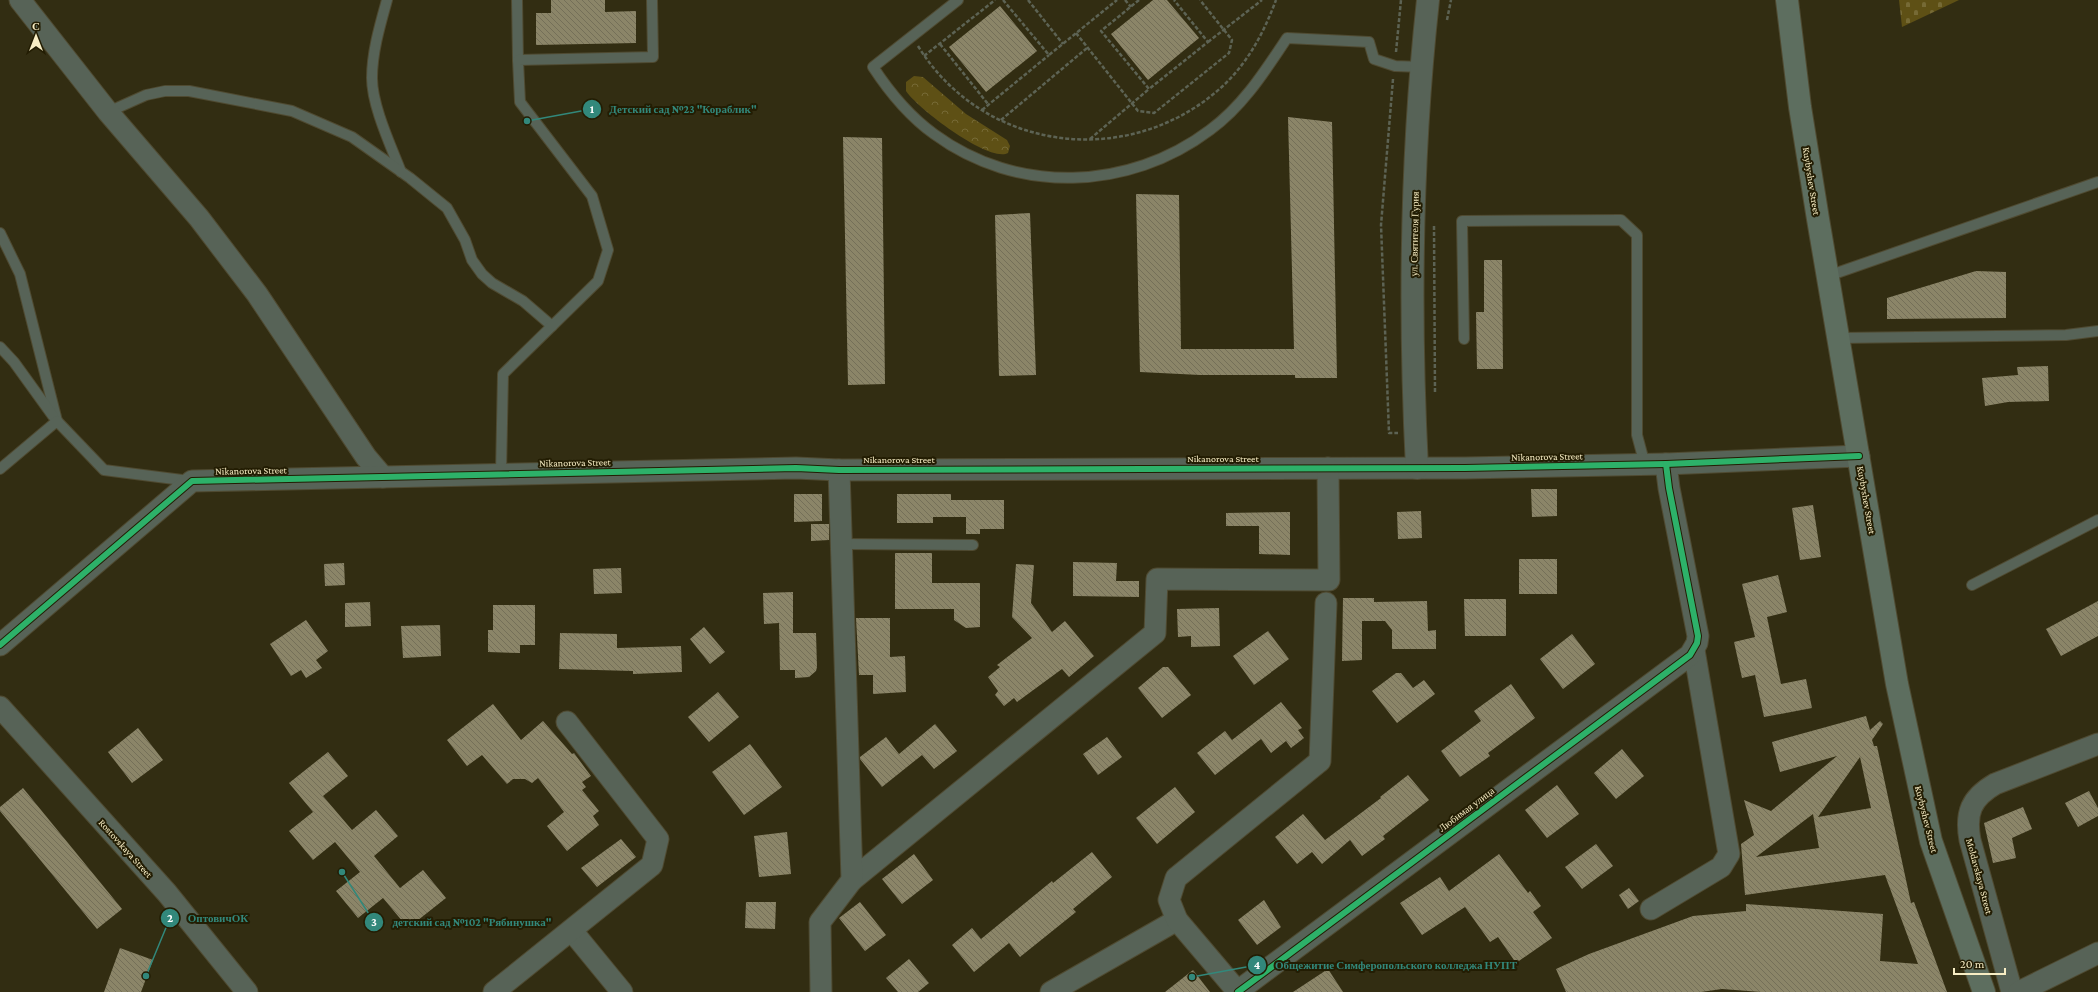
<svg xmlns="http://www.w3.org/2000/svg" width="2098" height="992" font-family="'Crimson Pro',serif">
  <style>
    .cemetery { fill: url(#cemetery-stones) }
    .park { fill: url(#park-crowns) }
    .building { fill: url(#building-back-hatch); fill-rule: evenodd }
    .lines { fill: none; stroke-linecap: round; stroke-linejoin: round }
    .service-casing { stroke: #4f4a31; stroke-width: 12 }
    .minor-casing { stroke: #4f4a31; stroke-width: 23 }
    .tertiary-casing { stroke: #4f4a31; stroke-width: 24 }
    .secondary-casing { stroke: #4f4a31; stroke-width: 24 }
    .path { stroke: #5d6354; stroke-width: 2.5; stroke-dasharray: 4 2; stroke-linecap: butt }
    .service { stroke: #576357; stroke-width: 10 }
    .minor { stroke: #576357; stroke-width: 21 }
    .tertiary { stroke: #576357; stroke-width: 22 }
    .secondary { stroke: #5d6e5f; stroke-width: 22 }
    .cycleway-casing { stroke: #231d03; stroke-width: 8 }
    .cycleway { stroke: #2db169; stroke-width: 6 }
    .labels { text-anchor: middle; stroke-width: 4; stroke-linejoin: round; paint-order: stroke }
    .street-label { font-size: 10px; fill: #f7edc4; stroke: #231d03 }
    .leader { fill: none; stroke: #32887b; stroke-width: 1.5 }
    .callout-dot { fill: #32887b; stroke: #231d03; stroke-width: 1.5 }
    .mark-label { font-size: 12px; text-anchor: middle; font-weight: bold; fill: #fff }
    .callout-label { font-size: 11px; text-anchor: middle; font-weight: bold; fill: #32887b; stroke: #231d03; stroke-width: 4; stroke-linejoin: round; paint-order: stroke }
  </style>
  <defs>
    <pattern id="cemetery-stones" width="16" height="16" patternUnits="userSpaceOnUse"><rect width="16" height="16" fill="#5e5015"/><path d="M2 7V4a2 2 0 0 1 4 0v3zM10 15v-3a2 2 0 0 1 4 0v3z" fill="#766a35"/></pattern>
    <pattern id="park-crowns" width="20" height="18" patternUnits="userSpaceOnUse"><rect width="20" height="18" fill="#5e5015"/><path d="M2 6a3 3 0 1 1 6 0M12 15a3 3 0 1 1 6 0" fill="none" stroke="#766a35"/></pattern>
    <pattern id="building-back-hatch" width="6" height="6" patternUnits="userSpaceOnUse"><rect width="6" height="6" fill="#8b8568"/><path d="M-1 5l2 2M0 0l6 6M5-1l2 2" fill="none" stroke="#746f58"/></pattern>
  </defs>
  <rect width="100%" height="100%" fill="#322d12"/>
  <polygon class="cemetery" points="1899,0 1959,0 1902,27"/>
  <path class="park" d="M914 76 923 77 966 114 1007 140 1010 146 1008 153C989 163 917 108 906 91V82Z"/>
  <g class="building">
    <polygon points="551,0 605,0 605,12 636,11 636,43 536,45 536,13 551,13"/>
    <polygon points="1153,0 1167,0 1199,38 1148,80 1111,34"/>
    <polygon points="1000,6 1037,51 986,92 949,47"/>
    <polygon points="1288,117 1332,122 1337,378 1295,378 1295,375 1200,375 1140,372 1136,194 1179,195 1181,349 1294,349"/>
    <polygon points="843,137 882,138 885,384 848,385"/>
    <polygon points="1030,213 1036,375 999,376 995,215"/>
    <polygon points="1484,260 1502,260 1503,369 1477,369 1476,312 1484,312"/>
    <polygon points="1976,271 2006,272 2006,318 1887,319 1887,298"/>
    <polygon points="2048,366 2049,401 2008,402 1985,406 1982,378 2018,375 2017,367"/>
    <polygon points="1531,489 1557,489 1557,516 1532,517"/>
    <polygon points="794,494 822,494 822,521 794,522"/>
    <polygon points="897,494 951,494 951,500 1004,500 1004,529 980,529 980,534 966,534 966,517 933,517 933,523 897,523"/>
    <polygon points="1813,505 1821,557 1800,560 1792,508"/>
    <polygon points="1421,511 1422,538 1398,539 1397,512"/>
    <polygon points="1290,512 1290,555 1259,554 1259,526 1226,526 1226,513"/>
    <polygon points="811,524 829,524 829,540 811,541"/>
    <polygon points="895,553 932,553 932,583 980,583 980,627 966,628 954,620 954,609 895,609"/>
    <rect x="1519" y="559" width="38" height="35"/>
    <polygon points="1073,562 1117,563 1116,581 1139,581 1139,597 1073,596"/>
    <polygon points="344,563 345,585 325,586 324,564"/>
    <polygon points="1016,564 1034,565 1031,603 1052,632 1065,621 1094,656 1069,677 1062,669 1017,702 1014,698 1004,706 995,695 998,691 988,677 1000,667 997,665 1032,638 1012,617"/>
    <polygon points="621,568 622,593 594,594 593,569"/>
    <polygon points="1778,575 1787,612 1767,617 1781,684 1806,679 1812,708 1764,717 1755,675 1742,678 1734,642 1755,637 1742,584"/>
    <polygon points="793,592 793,633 816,633 817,667 816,671 809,677 795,678 795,670 780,670 779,623 764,624 763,593"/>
    <polygon points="1343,598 1374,598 1374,602 1427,601 1428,631 1436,630 1436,649 1392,649 1392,630 1385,621 1362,621 1362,660 1342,661"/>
    <polygon points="1464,599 1506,599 1506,636 1465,636"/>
    <polygon points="2098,601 2098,636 2061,656 2046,629"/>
    <polygon points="370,602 371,626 345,627 345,603"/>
    <polygon points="493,605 535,605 535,645 520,645 520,653 488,652 488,630 493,630"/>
    <polygon points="1219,608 1220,646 1191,647 1191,636 1178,637 1177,609"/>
    <polygon points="856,618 890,618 890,657 905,656 906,692 873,694 873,675 859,675"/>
    <polygon points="306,620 328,651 316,660 322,668 306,678 301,670 291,676 270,644"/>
    <polygon points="440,625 441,656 403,658 401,626"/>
    <polygon points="704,627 725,652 710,664 690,639"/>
    <polygon points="1268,631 1289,659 1254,685 1233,656"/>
    <polygon points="560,633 617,634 617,648 681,646 682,672 633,674 633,671 559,669"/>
    <polygon points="1572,634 1595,664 1563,689 1540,659"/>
    <polygon points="1163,667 1168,667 1191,695 1162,718 1138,688"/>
    <polygon points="1396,673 1401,673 1413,688 1424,680 1435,694 1397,723 1372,691"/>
    <polygon points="1511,684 1535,718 1488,753 1490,756 1460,777 1441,751 1481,721 1474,711"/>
    <polygon points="718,692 739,717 709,742 688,717"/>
    <polygon points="1281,702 1302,728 1298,730 1304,738 1291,748 1286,741 1271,753 1261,739 1215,775 1197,753 1225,731 1232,740"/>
    <polygon points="493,704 521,740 543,721 572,754 574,753 591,776 582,782 586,787 582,790 599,811 593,816 599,825 567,851 547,826 564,812 538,778 532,783 525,779 513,779 507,784 482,755 467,766 447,740"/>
    <path d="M1866 716 1870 730 1880 721 1883 724 1872 740 1874 746H1877L1911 903 1914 902 1947 992H1761L1722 989 1701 992H1566L1556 969 1589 954 1693 916 1746 911V904L1883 914 1880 961 1918 964 1885 875 1745 895 1741 844 1754 835 1744 800 1771 811 1837 756 1780 772 1772 742ZM1860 757 1871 808 1818 817ZM1813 814 1819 848 1756 857Z"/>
    <polygon points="935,724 957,751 934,769 922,755 882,787 860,759 860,757 886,737 899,754"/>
    <polygon points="138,728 163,760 132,783 108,752"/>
    <polygon points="1107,737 1122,757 1098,775 1083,754"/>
    <polygon points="750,744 782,787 744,815 712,772"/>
    <polygon points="1622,749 1644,776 1616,799 1594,773"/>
    <polygon points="328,752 348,776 323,796 352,830 376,810 398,836 374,856 400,888 423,870 446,898 408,928 383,898 358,918 336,891 360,872 335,842 313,860 289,831 313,812 289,783"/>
    <polygon points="1408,775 1429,800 1383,836 1385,839 1362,856 1350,840 1322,864 1312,852 1297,864 1275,837 1303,814 1325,840 1381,798 1380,797"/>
    <polygon points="1557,785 1579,814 1547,838 1525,810"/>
    <polygon points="1175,787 1195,812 1157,844 1136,818"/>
    <polygon points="23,788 122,909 97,929 0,811 0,807"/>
    <polygon points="2089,791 2098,808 2098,816 2078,827 2065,803"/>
    <polygon points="2023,807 2032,829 2012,838 2016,858 1993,863 1984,823"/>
    <polygon points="787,832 791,874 759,877 754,836"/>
    <polygon points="621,839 636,857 597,887 581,868"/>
    <polygon points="1596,844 1613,866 1582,889 1565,867"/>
    <polygon points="1092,852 1112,877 1073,909 1076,912 1020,957 1009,943 974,972 952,945 972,928 981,939 1052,881 1053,883"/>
    <polygon points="914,854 933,880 902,904 882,879"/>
    <polygon points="1499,854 1528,893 1530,891 1541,906 1533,912 1552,938 1516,963 1498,937 1490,942 1465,907 1422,935 1400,903 1440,877 1449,891"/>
    <polygon points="1629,888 1639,901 1628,909 1619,895"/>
    <polygon points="1264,900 1281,927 1257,945 1238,920"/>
    <polygon points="746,902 776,902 775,929 745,928"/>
    <polygon points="860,902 886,935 865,951 839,918"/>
    <polygon points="120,948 153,960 141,992 104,992"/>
    <polygon points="909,959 929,983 918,992 898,992 886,978"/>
    <polygon points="1328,969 1343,992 1293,992"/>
    <polygon points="1193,970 1210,992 1165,992"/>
  </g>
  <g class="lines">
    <g class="service-casing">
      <g id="service">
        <path d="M387 0C380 25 372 52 372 78 372 106 391 146 401 172"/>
        <polyline points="517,0 518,60"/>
        <path d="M958 0 873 67C890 93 909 116 934 134 1017 195 1129 191 1210 130 1243 106 1265 71 1287 38L1369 42 1374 59 1395 66 1422 67"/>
        <polyline points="108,112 146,95 165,91 189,91 292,111 352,137 410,178 447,208 465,240 472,260 482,274 492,283 523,301 552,326"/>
        <polyline points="0,233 20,274 57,421"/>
        <polyline points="1828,276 2098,182"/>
        <polyline points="1838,338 2066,335 2098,331"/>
        <polyline points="1464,339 1462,221 1621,220 1637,235 1637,435 1645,465"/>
        <polyline points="0,347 14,362 53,416"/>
        <polyline points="0,469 57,421 104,470 190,481"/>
        <polyline points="501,473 503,374 598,281 608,250 592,196 520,102 518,60 653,57 652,0"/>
        <polyline points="841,544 973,545"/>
        <polyline points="1972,585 2098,520"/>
      </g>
    </g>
    <g class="minor-casing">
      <g id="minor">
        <polyline points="20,0 108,112 199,218 257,294 366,457 383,477"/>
        <polyline points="0,645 192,481 796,468 839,470 1465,468 1666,464 1859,456"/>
        <polyline points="0,707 167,893 247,992"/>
        <polyline points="852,880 1155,633 1157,579 1329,580 1328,468"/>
        <polyline points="1651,909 1721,867 1729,854 1694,650"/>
        <polyline points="572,931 622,992"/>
        <polyline points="1238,991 1690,655 1697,643 1698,636 1669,488 1666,464"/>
        <polyline points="494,992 652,865 658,839 567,722"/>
        <polyline points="821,992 820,922 852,880 839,470"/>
        <polyline points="1051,992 1177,920"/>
        <polyline points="1238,992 1177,920 1169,900 1176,878 1320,761 1326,603"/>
        <path d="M2012 992 1970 840C1965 813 1971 798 1995 784L2098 744"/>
        <polyline points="2019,992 2098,953"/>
      </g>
    </g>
    <g class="tertiary-casing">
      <path id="tertiary" d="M1417 468C1409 312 1411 155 1428 0"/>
    </g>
    <g class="secondary-casing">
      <polyline id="secondary" points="1787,0 1800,107 1818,219 1897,684 1931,841 1984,992"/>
    </g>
    <g class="path">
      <polyline points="1003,0 1049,55 1117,0"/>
      <polyline points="1028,0 1063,44"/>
      <polyline points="1125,0 1131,7"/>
      <polyline points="1139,0 1101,31 1149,89 1208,42 1174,0"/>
      <polyline points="1447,20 1451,0"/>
      <polyline points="1076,33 1138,111 1154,113 1229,53 1232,40 1200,0"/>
      <polyline points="1208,42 1262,0"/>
      <polyline points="940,44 988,104"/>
      <path d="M918 46C982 150 1123 170 1216 92 1245 68 1263 35 1276 0"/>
      <polyline points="1396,52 1401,0"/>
      <polyline points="924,56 995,0"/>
      <polyline points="1393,79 1381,225 1389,433 1398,433"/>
      <polyline points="982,110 1049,55"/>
      <polyline points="1001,120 1087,48"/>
      <polyline points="1090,139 1149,89"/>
      <polyline points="1434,226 1435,393"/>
    </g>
    <use href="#service" class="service"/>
    <use href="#minor" class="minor"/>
    <use href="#tertiary" class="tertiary"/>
    <use href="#secondary" class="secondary"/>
    <g class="cycleway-casing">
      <g id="cycleway">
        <polyline points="0,645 192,481 796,468 839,470 1465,468 1666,464 1859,456"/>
        <polyline points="1238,992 1690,655 1697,643 1698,636 1669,488 1666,464"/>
      </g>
    </g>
    <use href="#cycleway" class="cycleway"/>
  </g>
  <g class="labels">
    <g class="street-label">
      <text transform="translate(1812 181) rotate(81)" y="4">Kuybyshev Street</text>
      <text transform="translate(1414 234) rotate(-89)" y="4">ул. Святителя Гурия</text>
      <text transform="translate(1547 456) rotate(-1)" y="4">Nikanorova Street</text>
      <text x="1223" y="462">Nikanorova Street</text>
      <text x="899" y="463">Nikanorova Street</text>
      <text transform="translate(575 462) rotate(-1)" y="4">Nikanorova Street</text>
      <text transform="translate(251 470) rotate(-1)" y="4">Nikanorova Street</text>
      <text transform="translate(1867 500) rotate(80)" y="4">Kuybyshev Street</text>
      <text transform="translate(1466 809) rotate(-37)" y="4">Любимая улица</text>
      <text transform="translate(1927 819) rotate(76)" y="4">Kuybyshev Street</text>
      <text transform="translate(126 848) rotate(48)" y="4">Rostovskaya Street</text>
      <text transform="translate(1980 876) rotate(75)" y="4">Moldavskaya Street</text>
    </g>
  </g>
  <path class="leader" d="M527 121L592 109M146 976L170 918M342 872L374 922M1192 977L1257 965"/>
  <g class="callout-dot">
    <circle cx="527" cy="121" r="4"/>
    <circle cx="146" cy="976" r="4"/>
    <circle cx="342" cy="872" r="4"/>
    <circle cx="1192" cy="977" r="4"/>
    <circle cx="592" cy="109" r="10"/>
    <circle cx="170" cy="918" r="10"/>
    <circle cx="374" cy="922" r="10"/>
    <circle cx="1257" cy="965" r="10"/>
  </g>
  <g class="mark-label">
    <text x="592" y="113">1</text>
    <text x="170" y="922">2</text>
    <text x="374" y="926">3</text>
    <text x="1257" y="969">4</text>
  </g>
  <g class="callout-label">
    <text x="683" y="113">Детский сад №23 "Кораблик"</text>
    <text x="218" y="922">ОптовичОК</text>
    <text x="472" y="926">детский сад №102 "Рябинушка"</text>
    <text x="1396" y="969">Общежитие Симферопольского колледжа НУПТ</text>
  </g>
  <g transform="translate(36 36)" stroke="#231d03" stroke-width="3" paint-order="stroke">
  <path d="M0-3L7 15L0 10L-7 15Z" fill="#f7edc4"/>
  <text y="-6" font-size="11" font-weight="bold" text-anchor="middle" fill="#f7edc4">С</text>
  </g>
  <path d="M1954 968v6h51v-6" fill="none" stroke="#f7edc4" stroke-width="2"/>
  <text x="1960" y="968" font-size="12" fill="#f7edc4" stroke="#231d03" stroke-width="3" paint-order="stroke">20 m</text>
</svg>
